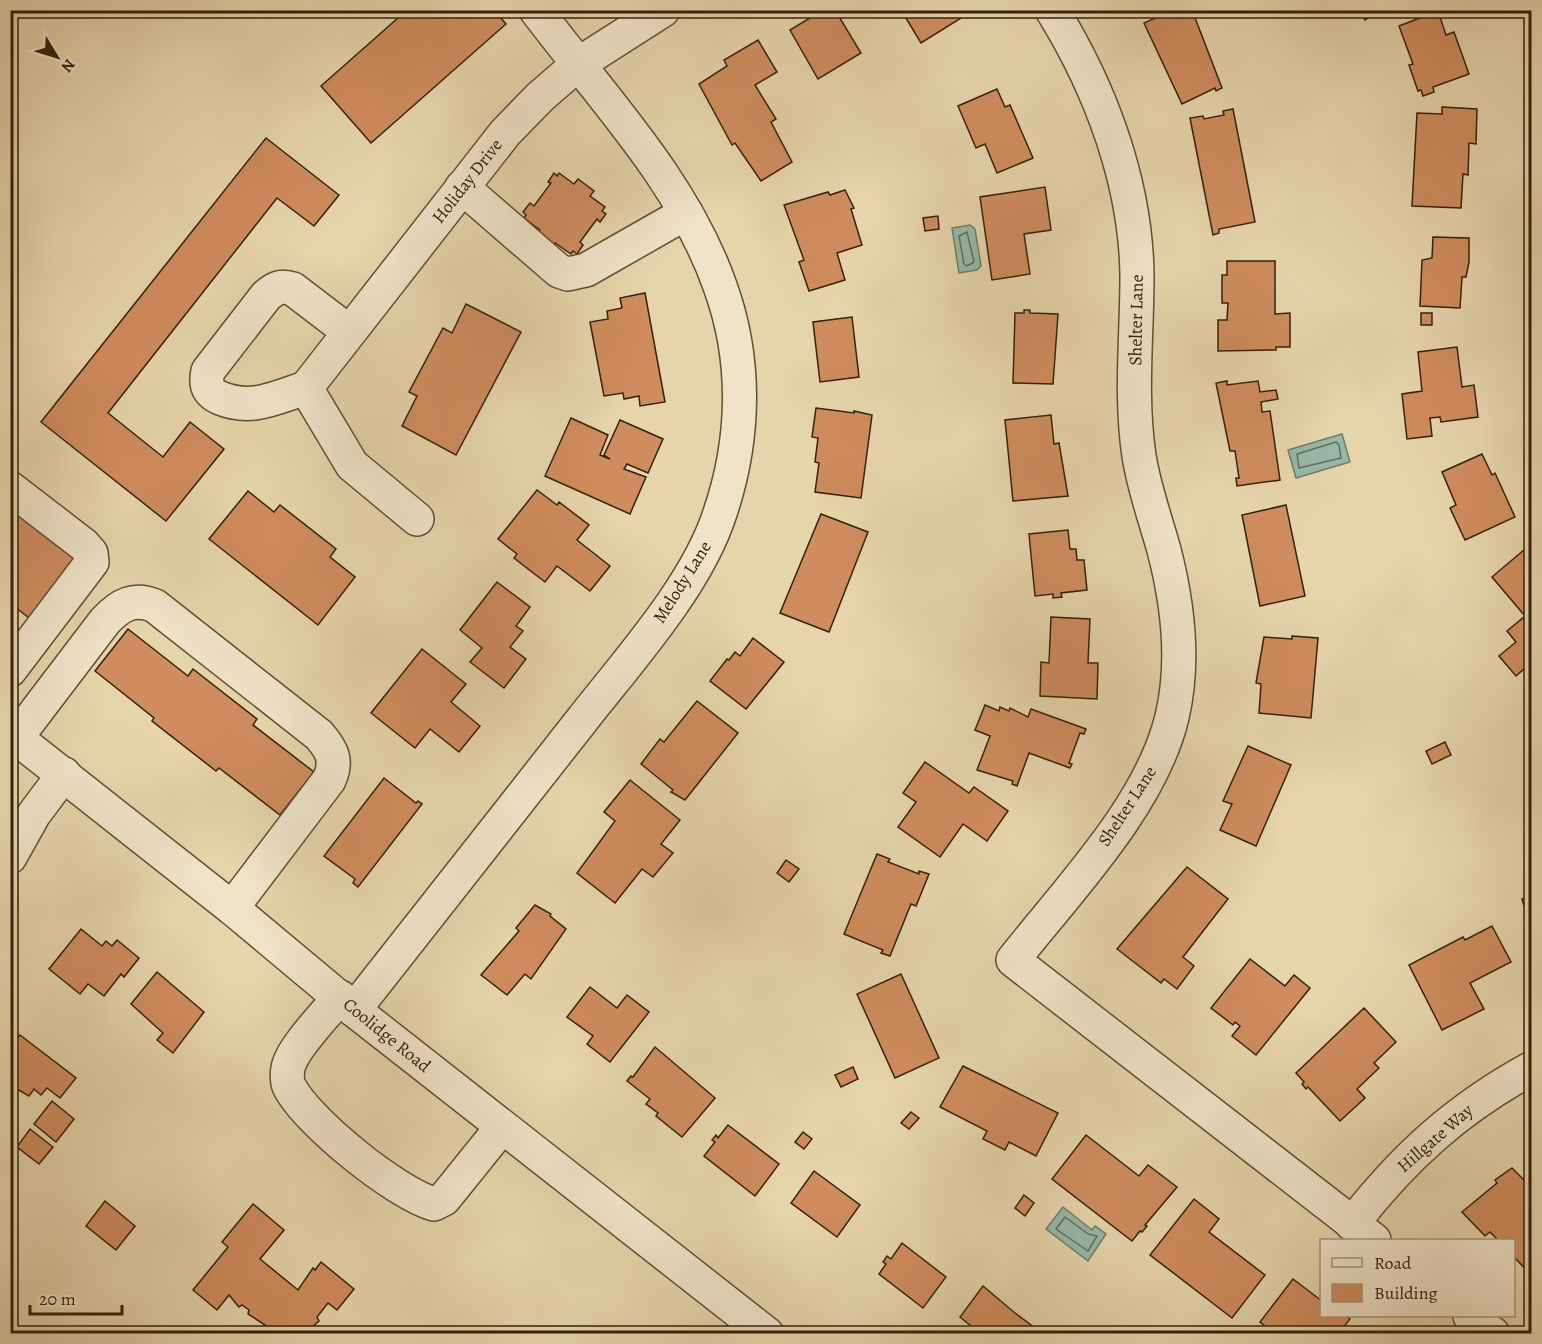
<svg xmlns="http://www.w3.org/2000/svg" width="1542" height="1344" font-family="Alegreya,serif">
  <style>
    .water { fill: #96b8a9; stroke: #6f7c69; stroke-width: 1.5 }
    .lines { fill: none; stroke-linecap: round; stroke-linejoin: round }
    .shore { stroke: #656c5a; stroke-width: 1.5 }
    .building { fill: #cf8c5e; stroke: #34210a; stroke-width: 1.5 }
    .minor-casing { stroke: #604e32; stroke-width: 36 }
    .minor { stroke: #efe3c8; stroke-width: 33 }
    .labels { text-anchor: middle; stroke-width: 4.5; stroke-linejoin: round; paint-order: stroke }
    .street-label { font-size: 18px; fill: #34210a; stroke: #efe3c8 }
  </style>
  <rect width="100%" height="100%" fill="#e6d4ab"/>
  <filter id="stains"><feTurbulence type="fractalNoise" baseFrequency=".00333" numOctaves="4"/><feColorMatrix values="0 0 0 0 .2 0 0 0 0 .09 0 0 0 0 .02 0 0 0 .5 -.17"/></filter>
  <radialGradient id="worn" r=".72"><stop offset=".6" stop-color="#630" stop-opacity="0"/><stop offset="1" stop-color="#630" stop-opacity=".3"/></radialGradient>
  <g class="water">
    <polygon points="970,225 975,229 981,266 977,270 959,273 952,228"/>
    <polygon points="1342,434 1350,462 1296,478 1288,450"/>
    <polygon points="1063,1207 1092,1230 1095,1226 1106,1234 1088,1261 1046,1229"/>
  </g>
  <g class="lines">
    <g class="shore">
      <polygon points="967,232 974,262 967,266 964,264 959,236"/>
      <polygon points="1336,442 1339,445 1341,458 1299,468 1297,454"/>
      <polygon points="1065,1217 1088,1234 1097,1236 1088,1251 1056,1229"/>
    </g>
  </g>
  <g class="building">
    <polygon points="407,10 494,10 506,24 371,143 321,86"/>
    <polygon points="823,10 835,10 861,53 818,79 790,30"/>
    <polygon points="901,10 964,10 966,15 921,43"/>
    <polygon points="1173,10 1192,10 1222,88 1216,91 1215,88 1182,104 1144,23"/>
    <polygon points="1359,10 1381,10 1365,20"/>
    <polygon points="1438,11 1446,35 1454,32 1469,74 1433,87 1434,92 1423,96 1421,90 1418,91 1409,65 1413,64 1399,26"/>
    <polygon points="758,40 777,72 755,85 776,119 771,122 792,162 761,181 735,143 732,145 699,84 727,66 724,60"/>
    <polygon points="997,89 1005,107 1010,105 1033,158 997,173 985,144 976,148 958,106"/>
    <polygon points="1442,107 1477,109 1476,144 1469,143 1468,175 1463,174 1461,208 1412,206 1417,113 1442,114"/>
    <polygon points="1233,109 1255,222 1219,229 1219,233 1213,235 1190,118 1203,116 1204,119 1224,115 1223,111"/>
    <polygon points="266,138 339,195 314,226 277,198 108,413 163,457 190,422 224,449 166,521 41,422"/>
    <polygon points="554,173 557,176 559,173 574,184 578,179 594,191 590,196 605,207 602,211 606,214 600,222 597,219 580,242 583,245 577,254 573,251 571,254 555,243 552,247 536,234 540,230 524,218 526,215 523,212 530,203 534,206 551,183 548,182"/>
    <polygon points="1045,187 1051,230 1024,234 1030,274 992,280 980,197"/>
    <polygon points="845,190 854,208 851,209 862,245 837,253 845,280 809,291 799,262 804,260 784,205 828,192 830,195"/>
    <polygon points="938,216 939,229 925,231 923,218"/>
    <polygon points="1433,237 1469,238 1469,262 1466,277 1462,277 1460,308 1420,306 1422,260 1432,258"/>
    <polygon points="1227,261 1275,261 1275,314 1290,313 1290,347 1276,347 1276,350 1218,351 1218,320 1227,320 1228,303 1222,303 1222,275 1227,275"/>
    <polygon points="645,293 665,402 640,406 639,396 624,399 623,393 604,396 590,322 608,319 607,311 622,308 620,298"/>
    <polygon points="466,304 521,332 456,455 402,426 417,396 409,392 443,328 452,333"/>
    <polygon points="1024,310 1030,310 1030,313 1058,314 1053,384 1013,383 1015,313 1024,313"/>
    <rect x="1421" y="313" width="11" height="12"/>
    <polygon points="852,317 859,377 820,382 813,322"/>
    <polygon points="1457,347 1462,387 1474,385 1478,417 1441,422 1440,417 1430,418 1432,436 1407,439 1402,394 1422,391 1418,352"/>
    <polygon points="1227,381 1227,385 1258,381 1260,392 1276,390 1278,399 1261,402 1262,412 1270,411 1280,480 1237,486 1236,478 1239,478 1235,451 1230,451 1216,383"/>
    <polygon points="816,408 854,413 854,411 872,415 861,498 815,492 819,463 815,462 818,438 812,437"/>
    <polygon points="1051,415 1054,444 1059,443 1068,496 1013,501 1005,420"/>
    <polygon points="571,418 608,435 600,455 610,459 604,455 620,420 663,439 648,473 627,464 624,469 646,477 630,514 545,476"/>
    <polygon points="1482,454 1492,475 1495,473 1515,517 1465,540 1450,508 1456,505 1442,472"/>
    <polygon points="537,490 557,505 559,502 589,525 577,540 610,566 590,591 557,566 545,582 514,558 517,554 498,539"/>
    <polygon points="248,491 274,512 280,505 336,549 330,557 355,577 318,625 209,539"/>
    <polygon points="1286,505 1305,596 1260,606 1242,515"/>
    <polygon points="10,507 76,558 29,618 10,603"/>
    <polygon points="821,514 868,532 829,632 780,613"/>
    <polygon points="1068,530 1070,549 1076,549 1077,560 1084,560 1087,590 1061,593 1062,597 1053,598 1053,594 1035,596 1029,534"/>
    <polygon points="1525,549 1532,557 1532,662 1516,676 1499,656 1516,642 1507,631 1525,616 1492,577"/>
    <polygon points="497,582 530,607 516,626 523,631 510,647 526,659 504,688 470,662 482,648 460,630"/>
    <polygon points="1051,617 1090,619 1088,663 1098,663 1097,699 1040,696 1041,662 1049,663"/>
    <polygon points="128,629 188,676 193,669 257,719 253,725 314,772 280,815 219,768 216,771 152,721 154,718 95,671"/>
    <polygon points="1292,636 1318,638 1311,718 1259,713 1261,684 1256,683 1264,637 1292,639"/>
    <polygon points="753,638 784,662 746,709 710,681 727,659 729,660 735,652 740,656"/>
    <polygon points="422,649 466,684 451,702 480,726 459,752 430,729 415,748 371,713"/>
    <polygon points="697,701 738,733 685,800 671,792 673,790 641,764 660,739 664,742"/>
    <polygon points="985,705 999,711 1000,707 1009,711 1010,708 1028,717 1031,709 1086,729 1084,734 1080,733 1069,763 1072,764 1070,768 1029,753 1017,786 1012,784 1013,781 977,770 990,736 975,730"/>
    <polygon points="1445,742 1451,755 1432,764 1426,751"/>
    <polygon points="1248,746 1291,765 1256,846 1220,830 1232,804 1223,801"/>
    <polygon points="925,762 969,793 974,787 1008,811 987,841 963,824 940,857 898,827 916,802 903,793"/>
    <polygon points="384,778 416,803 418,801 422,804 358,887 353,883 355,879 324,856"/>
    <polygon points="630,780 680,820 661,844 673,853 653,877 642,869 615,903 577,873 615,821 604,812"/>
    <polygon points="877,854 890,859 888,862 919,874 919,871 929,874 916,906 911,904 890,956 881,953 883,950 844,934"/>
    <polygon points="786,860 799,869 789,882 777,873"/>
    <polygon points="1187,867 1228,899 1183,957 1194,966 1177,989 1164,979 1161,983 1117,949"/>
    <polygon points="1532,896 1532,912 1526,913 1522,899"/>
    <polygon points="535,905 551,914 550,916 566,929 531,979 525,974 507,995 481,975 519,931 516,928"/>
    <polygon points="1492,926 1511,962 1470,983 1484,1009 1442,1030 1409,965 1463,937 1465,940"/>
    <polygon points="81,929 102,946 106,941 112,946 117,940 139,958 124,977 121,974 104,996 88,984 80,994 49,969"/>
    <polygon points="1250,959 1285,986 1294,975 1310,988 1256,1055 1232,1036 1240,1026 1235,1022 1233,1025 1211,1008"/>
    <polygon points="157,972 204,1012 173,1053 157,1040 163,1033 131,1004"/>
    <polygon points="901,974 939,1058 895,1078 857,994"/>
    <polygon points="590,987 617,1008 627,995 649,1012 610,1062 587,1044 593,1036 567,1017"/>
    <polygon points="1364,1008 1396,1042 1374,1063 1379,1068 1357,1089 1365,1098 1340,1121 1308,1087 1306,1089 1302,1084 1304,1082 1296,1073"/>
    <polygon points="20,1035 76,1078 60,1098 47,1088 41,1095 34,1089 29,1096 10,1085 10,1047"/>
    <polygon points="655,1047 715,1098 682,1137 656,1116 658,1113 646,1104 650,1099 627,1081 631,1076 633,1077"/>
    <polygon points="963,1066 1058,1113 1036,1156 1009,1142 1005,1150 983,1139 987,1131 940,1107"/>
    <polygon points="853,1067 858,1079 841,1087 835,1075"/>
    <polygon points="52,1101 74,1119 56,1142 34,1124"/>
    <polygon points="911,1112 919,1118 909,1129 901,1123"/>
    <polygon points="728,1125 779,1164 755,1196 704,1156 715,1142 712,1140 716,1135 718,1138"/>
    <polygon points="30,1129 53,1147 39,1164 17,1147"/>
    <polygon points="803,1132 812,1139 804,1149 795,1142"/>
    <polygon points="1086,1135 1139,1176 1148,1165 1177,1187 1145,1225 1147,1226 1142,1232 1140,1231 1132,1241 1052,1179"/>
    <polygon points="1512,1168 1532,1188 1532,1276 1514,1257 1514,1240 1498,1240 1490,1232 1485,1236 1462,1212 1497,1183 1495,1180"/>
    <polygon points="814,1171 860,1205 837,1237 791,1203"/>
    <polygon points="1024,1195 1034,1203 1025,1216 1015,1208"/>
    <polygon points="1194,1199 1219,1219 1209,1232 1265,1275 1232,1318 1150,1255"/>
    <polygon points="105,1201 135,1226 116,1250 86,1226"/>
    <polygon points="253,1204 284,1230 260,1259 298,1290 313,1268 315,1270 321,1262 354,1289 337,1310 328,1303 317,1317 319,1321 304,1334 263,1334 268,1327 248,1314 249,1310 242,1305 239,1307 229,1295 217,1310 193,1290 228,1247 222,1242"/>
    <polygon points="902,1243 946,1277 923,1308 879,1274 886,1264 883,1262 887,1256 891,1259"/>
    <polygon points="1293,1279 1322,1301 1322,1316 1346,1316 1350,1319 1338,1334 1275,1334 1260,1322"/>
    <polygon points="983,1286 1015,1313 1043,1334 981,1334 960,1317"/>
  </g>
  <g class="lines">
    <g class="minor-casing">
      <g id="minor">
        <path d="M1052 10C1101 89 1136 183 1137 276 1137 336 1130 396 1139 456 1144 488 1155 518 1164 550 1178 604 1185 662 1172 717 1151 805 1068 890 1013 960L1374 1240"/>
        <polyline points="462,187 559,271 568,274 586,270 686,213"/>
        <polyline points="306,388 505,133 540,97 577,65 663,10"/>
        <path d="M306 388C274 398 252 411 220 398 207 392 205 384 208 371L266 296C275 288 281 285 293 289L348 331"/>
        <polyline points="306,388 352,465 417,519"/>
        <polyline points="10,488 84,545 91,553 92,562 10,670"/>
        <polyline points="10,733 232,908 354,1010 767,1334"/>
        <path d="M16 738 105 621C120 605 134 597 155 606L319 735C332 750 338 761 329 780L232 908"/>
        <polyline points="10,857 34,814 64,774"/>
        <path d="M340 997C326 1014 292 1048 288 1068 287 1073 287 1082 289 1086 306 1121 397 1194 434 1204L444 1199 502 1127"/>
        <path d="M354 1010C430 913 506 816 582 720 629 660 697 585 720 513 745 439 747 360 720 286 683 181 602 98 536 10"/>
        <path d="M1352 1224C1404 1157 1457 1109 1532 1068"/>
        <polyline points="1470,1316 1493,1334"/>
      </g>
    </g>
    <use href="#minor" class="minor"/>
  </g>
  <g class="labels">
    <g class="street-label">
      <text transform="translate(467 181) rotate(-52)" y="6">Holiday Drive</text>
      <text transform="translate(1136 320) rotate(-89)" y="6">Shelter Lane</text>
      <text transform="translate(682 582) rotate(-58)" y="6">Melody Lane</text>
      <text transform="translate(1127 806) rotate(-57)" y="6">Shelter Lane</text>
      <text transform="translate(387 1035) rotate(39)" y="6">Coolidge Road</text>
      <text transform="translate(1435 1138) rotate(-41)" y="6">Hillgate Way</text>
    </g>
  </g>
  <rect width="1542" height="1344" fill="none" stroke="#e6d4ab" stroke-width="36"/>
  <rect x="12" y="12" width="1518" height="1320" fill="none" stroke="#34210a" stroke-width="3"/>
  <rect x="18" y="18" width="1506" height="1308" fill="none" stroke="#34210a" stroke-width="1.5"/>
  <rect x="1320" y="1239" width="195" height="78" fill="#efe3c8" stroke="#a4957c" stroke-width="1.5"/>
  <rect x="1332" y="1258" width="30" height="9" fill="#efe3c8" stroke="#a4957c" stroke-width="1.5"/>
  <text x="1374" y="1269" font-size="18" fill="#34210a">Road</text>
  <rect x="1332" y="1284" width="30" height="18" fill="#cf8c5e" stroke="#a4957c" stroke-width="1.5"/>
  <text x="1374" y="1299" font-size="18" fill="#34210a">Building</text>
  <g transform="translate(57 57) rotate(128)" stroke="#efe3c8" stroke-width="4.5" paint-order="stroke">
  <path d="M0-4.5L10 22L0 15L-10 22Z" fill="#34210a"/>
  <text y="-9" font-size="16" font-weight="bold" text-anchor="middle" fill="#34210a">N</text>
  </g>
  <path d="M30 1305v9h92v-9" fill="none" stroke="#34210a" stroke-width="3"/>
  <text x="39" y="1305" font-size="18" fill="#34210a" stroke="#efe3c8" stroke-width="4.5" paint-order="stroke">20 m</text>
  <rect width="100%" height="100%" filter="url(#stains)"/>
  <rect width="100%" height="100%" fill="url(#worn)"/>
</svg>
